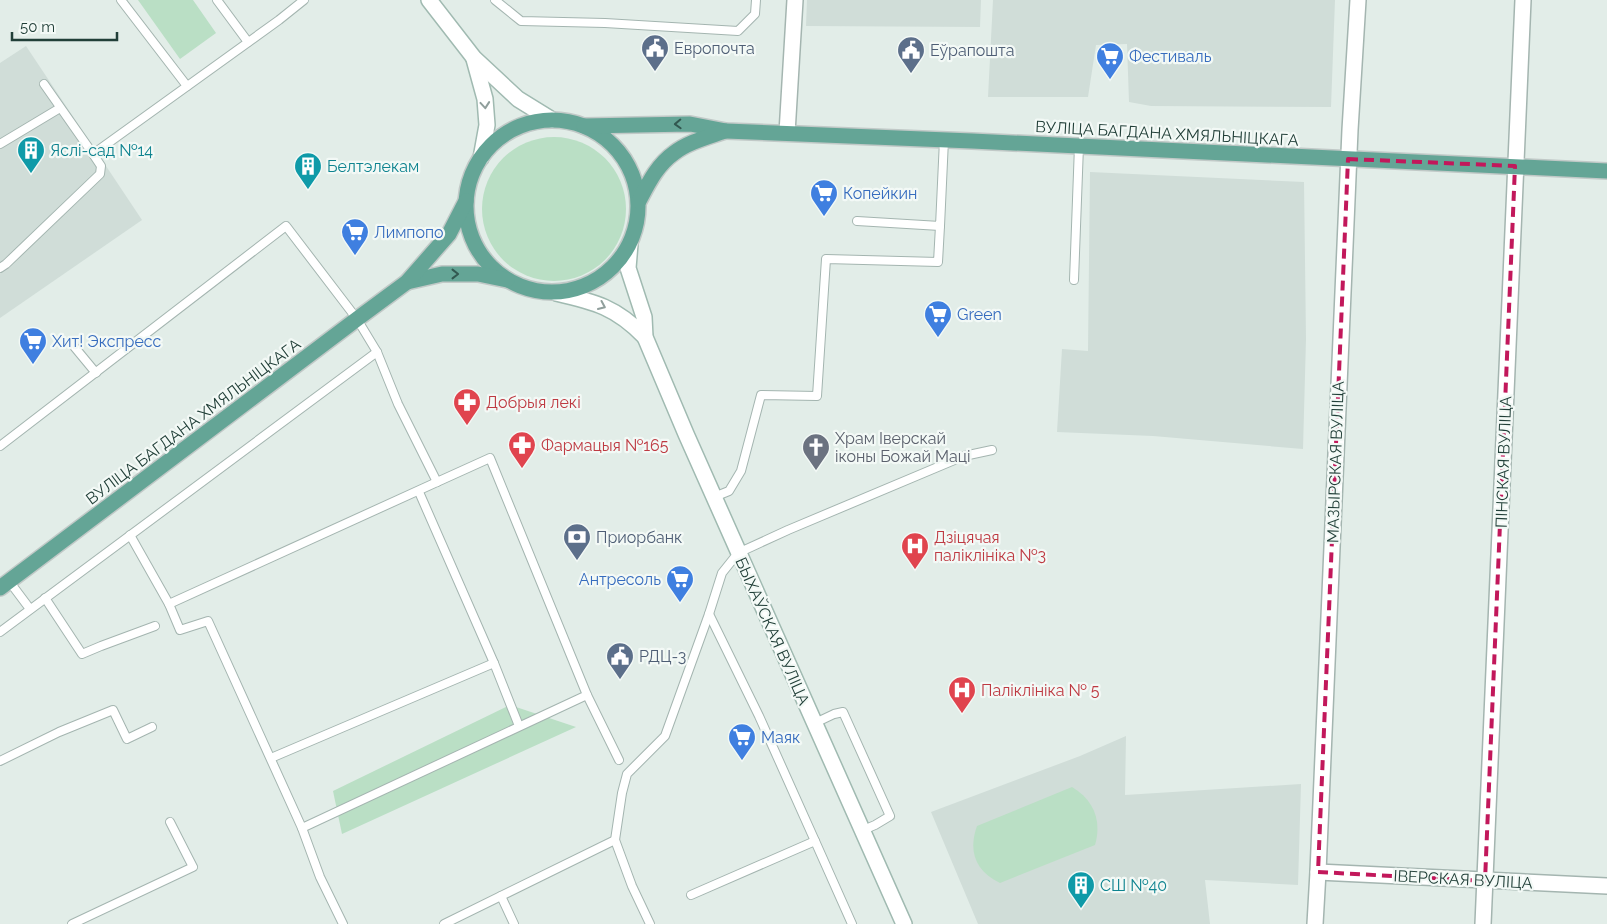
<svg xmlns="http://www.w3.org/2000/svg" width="1607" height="924" font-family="Raleway,sans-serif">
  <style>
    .built { fill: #d0ddd8 }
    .green { fill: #badfc5 }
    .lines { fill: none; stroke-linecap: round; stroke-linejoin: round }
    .service-casing { stroke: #a4b5b0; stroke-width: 10 }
    .minor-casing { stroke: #a4b5b0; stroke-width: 18 }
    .secondary-casing { stroke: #a0bab1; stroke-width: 18 }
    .primary-casing { stroke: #c1c9c7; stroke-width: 18 }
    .service { stroke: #fff; stroke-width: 8 }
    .minor { stroke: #fff; stroke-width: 15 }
    .secondary { stroke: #fff; stroke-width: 15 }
    .primary { stroke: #64a596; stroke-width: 15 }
    .oneway { stroke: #909f9c }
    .oneway2 { stroke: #325850 }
    .marked { fill: none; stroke: #c2185b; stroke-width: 4; stroke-dasharray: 10 6; stroke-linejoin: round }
    .labels { text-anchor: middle; stroke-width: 4.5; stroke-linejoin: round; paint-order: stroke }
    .service-label { font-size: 16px; fill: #4e5e75; stroke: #f3f9f6; text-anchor: start }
    .shop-label { font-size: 16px; fill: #366cbe; stroke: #f3f9f6; text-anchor: start }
    .street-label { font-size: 16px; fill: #213f38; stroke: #f3f9f6 }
    .culture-label { font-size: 16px; fill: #0d838f; stroke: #f3f9f6; text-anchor: start }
    .health-label { font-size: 16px; fill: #be3a42; stroke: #f3f9f6; text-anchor: start }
    .worship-label { font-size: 16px; fill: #5b616d; stroke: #f3f9f6; text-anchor: start }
  </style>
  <rect width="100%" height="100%" fill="#e2ede8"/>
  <g class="built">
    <polygon points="807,0 981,0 980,27 806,26"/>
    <polygon points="993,0 1335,0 1331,107 1151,106 1129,102 1127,44 1096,45 1088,97 988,97"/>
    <polygon points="26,46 142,220 0,318 0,63"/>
    <polygon points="1090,172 1304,182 1306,339 1303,449 1153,436 1057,432 1062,349 1088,351"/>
    <polygon points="1126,736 1125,795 1301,784 1298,885 1205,880 1210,924 978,924 931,812 1080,756"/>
  </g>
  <g class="green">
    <polygon points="138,0 193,0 216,33 180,59"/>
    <circle cx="554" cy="209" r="72"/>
    <polygon points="510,705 576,727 342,834 333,791"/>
    <path d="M1072 787C1094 800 1102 821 1095 845L1000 883C975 871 968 851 977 826Z"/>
  </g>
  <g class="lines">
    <g class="service-casing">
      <g id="service">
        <polyline points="121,0 187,86"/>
        <polyline points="217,0 248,42"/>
        <polyline points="495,0 521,21 605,23 738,31 755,14 756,0"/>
        <polyline points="44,84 93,154"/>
        <polyline points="0,144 60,108"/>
        <polyline points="857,221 940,226 944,140"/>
        <polyline points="0,268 6,264 100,174 101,166 93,154 279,20 304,0"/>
        <polyline points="1074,280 1079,146"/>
        <polyline points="72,344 96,373"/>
        <polyline points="0,446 286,226 357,319 377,352 398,404 437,482 490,458 587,695 619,760"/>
        <polyline points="419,492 494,663 519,726"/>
        <polyline points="714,497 729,491 741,471 761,395 817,396 826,259 938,262 940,226"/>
        <polyline points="130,535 169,604 180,630 208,621 302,828 320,877 343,924"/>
        <polyline points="9,581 30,609"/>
        <polyline points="45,598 82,654 101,646 155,626"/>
        <polyline points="169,604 437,482"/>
        <polyline points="709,614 759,716 815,841"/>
        <polyline points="0,632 377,352"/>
        <polyline points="815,723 834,714 843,712 890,816 875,825 861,831"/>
        <polyline points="271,758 494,663"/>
        <polyline points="0,761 59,732 113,710 127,739 152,727"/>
        <polyline points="302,828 587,695"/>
        <polyline points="615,840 632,886 650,924"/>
        <polyline points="691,895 815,841 852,924"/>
        <polyline points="501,896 514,924"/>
        <polyline points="72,924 193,867 170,822"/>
        <polyline points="444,924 615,840 622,793 627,774 665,736 709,614 722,573 738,553 788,530 964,456 992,450"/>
      </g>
    </g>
    <g class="minor-casing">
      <g id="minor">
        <polyline points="787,133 795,0"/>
        <polyline points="1318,872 1607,886"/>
        <polyline points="1315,924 1318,872 1350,130 1358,0"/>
        <polyline points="1483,924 1523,0"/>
      </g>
    </g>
    <g class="secondary-casing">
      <g id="secondary">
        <polyline points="429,0 474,58 518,99 552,120"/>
        <polyline points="474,59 485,99 487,125 481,158"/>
        <polyline points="630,244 628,268 644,317 645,337 686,434 904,924"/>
        <path d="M556 293C595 302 616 307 645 337"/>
      </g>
    </g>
    <g class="primary-casing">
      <g id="primary">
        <circle cx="552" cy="206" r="86"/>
        <polyline points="584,126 690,124 726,131 972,141 1607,171"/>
        <path d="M639 201C648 184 657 165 674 153 688 142 708 137 725 131"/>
        <polyline points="407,282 442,274 478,274 507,280"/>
        <polyline points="0,588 357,319 407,282 449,234 466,201"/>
      </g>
    </g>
    <use href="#service" class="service"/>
    <use href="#minor" class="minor"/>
    <use href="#secondary" class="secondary"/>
    <use href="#primary" class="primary"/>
  </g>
  <defs><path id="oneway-chevron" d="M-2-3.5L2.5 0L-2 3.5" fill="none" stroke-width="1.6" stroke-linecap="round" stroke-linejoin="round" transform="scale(1.25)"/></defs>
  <g class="oneway">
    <use href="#oneway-chevron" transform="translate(485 105) rotate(85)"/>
    <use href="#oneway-chevron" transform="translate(602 306) rotate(24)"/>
  </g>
  <g class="oneway2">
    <use href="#oneway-chevron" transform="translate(678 124) rotate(178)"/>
    <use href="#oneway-chevron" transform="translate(455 274)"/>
  </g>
  <path class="marked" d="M1348 159 1515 166 1485 881 1318 872Z"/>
  <defs>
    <g id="civic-pin" transform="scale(1.4375)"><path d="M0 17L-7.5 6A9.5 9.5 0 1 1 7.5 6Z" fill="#5c6f8a" stroke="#f3f9f6"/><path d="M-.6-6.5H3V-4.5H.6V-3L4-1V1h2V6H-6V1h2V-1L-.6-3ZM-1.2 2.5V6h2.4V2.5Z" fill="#fff"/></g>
    <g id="supermarket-pin" transform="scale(1.4375)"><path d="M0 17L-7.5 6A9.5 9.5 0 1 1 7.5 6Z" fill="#3f7fe0" stroke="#f3f9f6"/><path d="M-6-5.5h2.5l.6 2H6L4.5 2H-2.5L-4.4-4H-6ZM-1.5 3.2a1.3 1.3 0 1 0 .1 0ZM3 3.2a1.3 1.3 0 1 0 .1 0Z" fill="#fff"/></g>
    <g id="building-pin" transform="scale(1.4375)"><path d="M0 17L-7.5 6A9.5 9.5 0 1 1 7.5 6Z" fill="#0f9aa8" stroke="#f3f9f6"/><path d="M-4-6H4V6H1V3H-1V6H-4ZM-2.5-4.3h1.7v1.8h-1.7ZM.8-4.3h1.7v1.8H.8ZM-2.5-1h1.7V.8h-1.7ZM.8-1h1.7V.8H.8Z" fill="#fff"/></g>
    <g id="pharmacy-pin" transform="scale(1.4375)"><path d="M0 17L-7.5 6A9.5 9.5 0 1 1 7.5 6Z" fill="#e0444e" stroke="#f3f9f6"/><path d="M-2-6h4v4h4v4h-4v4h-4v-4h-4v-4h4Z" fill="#fff"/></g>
    <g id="church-pin" transform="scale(1.4375)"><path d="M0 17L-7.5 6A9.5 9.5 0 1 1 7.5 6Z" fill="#6b7280" stroke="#f3f9f6"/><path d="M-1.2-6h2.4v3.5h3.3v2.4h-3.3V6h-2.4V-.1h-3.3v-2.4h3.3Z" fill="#fff"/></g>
    <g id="bank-pin" transform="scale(1.4375)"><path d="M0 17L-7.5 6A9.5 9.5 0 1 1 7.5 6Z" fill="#5c6f8a" stroke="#f3f9f6"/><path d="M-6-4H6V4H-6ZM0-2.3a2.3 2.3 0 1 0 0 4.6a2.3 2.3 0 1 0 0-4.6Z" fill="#fff"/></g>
    <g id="hospital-pin" transform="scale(1.4375)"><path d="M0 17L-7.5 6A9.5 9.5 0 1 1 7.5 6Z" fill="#e0444e" stroke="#f3f9f6"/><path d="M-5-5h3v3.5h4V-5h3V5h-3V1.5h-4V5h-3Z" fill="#fff"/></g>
  </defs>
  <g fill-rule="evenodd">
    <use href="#civic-pin" x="655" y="48"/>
    <use href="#civic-pin" x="911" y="50"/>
    <use href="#supermarket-pin" x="1110" y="56"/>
    <use href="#building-pin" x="31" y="150"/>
    <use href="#building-pin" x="308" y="166"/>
    <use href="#supermarket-pin" x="824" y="193"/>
    <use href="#supermarket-pin" x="355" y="232"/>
    <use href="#supermarket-pin" x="938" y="314"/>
    <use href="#supermarket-pin" x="33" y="341"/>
    <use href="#pharmacy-pin" x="467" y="402"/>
    <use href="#pharmacy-pin" x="522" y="445"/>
    <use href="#church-pin" x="816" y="447"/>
    <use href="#bank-pin" x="577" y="537"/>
    <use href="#hospital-pin" x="915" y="546"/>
    <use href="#supermarket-pin" x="680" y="579"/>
    <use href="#civic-pin" x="620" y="656"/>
    <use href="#hospital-pin" x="962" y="690"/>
    <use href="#supermarket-pin" x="742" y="737"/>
    <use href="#building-pin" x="1081" y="885"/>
  </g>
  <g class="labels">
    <g class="service-label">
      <text x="674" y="54">Европочта</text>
      <text x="930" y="56">Еўрапошта</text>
      <text x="596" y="543">Приорбанк</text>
      <text x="639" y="662">РДЦ-3</text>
    </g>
    <g class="shop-label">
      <text x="1129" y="62">Фестиваль</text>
      <text x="843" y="199">Копейкин</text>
      <text x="374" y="238">Лимпопо</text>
      <text x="957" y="320">Green</text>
      <text x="52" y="347">Хит! Экспресс</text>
      <text x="661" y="585" text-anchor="end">Антресоль</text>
      <text x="761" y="743">Маяк</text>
    </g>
    <g class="street-label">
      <text transform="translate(1167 133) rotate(3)" y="6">ВУЛІЦА БАГДАНА ХМЯЛЬНІЦКАГА</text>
      <text transform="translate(193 421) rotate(-37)" y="6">ВУЛІЦА БАГДАНА ХМЯЛЬНІЦКАГА</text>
      <text transform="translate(1335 462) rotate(-88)" y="6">МАЗЫРСКАЯ ВУЛІЦА</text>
      <text transform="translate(1503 462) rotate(-88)" y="6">ПІНСКАЯ ВУЛІЦА</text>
      <text transform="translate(773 631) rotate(66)" y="6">БЫХАЎСКАЯ ВУЛІЦА</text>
      <text transform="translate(1463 879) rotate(3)" y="6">ІВЕРСКАЯ ВУЛІЦА</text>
    </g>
    <g class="culture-label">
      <text x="50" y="156">Яслі-сад №14</text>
      <text x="327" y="172">Белтэлекам</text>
      <text x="1100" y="891">СШ №40</text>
    </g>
    <g class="health-label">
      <text x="486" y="408">Добрыя лекі</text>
      <text x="541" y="451">Фармацыя №165</text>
      <text x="934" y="543">Дзіцячая<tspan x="934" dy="18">паліклініка №3</tspan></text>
      <text x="981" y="696">Паліклініка № 5</text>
    </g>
    <g class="worship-label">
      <text x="835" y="444">Храм Іверскай<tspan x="835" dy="18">іконы Божай Маці</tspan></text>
    </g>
  </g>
  <path d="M12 32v8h105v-8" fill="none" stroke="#213f38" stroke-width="2.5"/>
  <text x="20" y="32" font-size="15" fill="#213f38" stroke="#f3f9f6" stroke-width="4" paint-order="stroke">50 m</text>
</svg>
